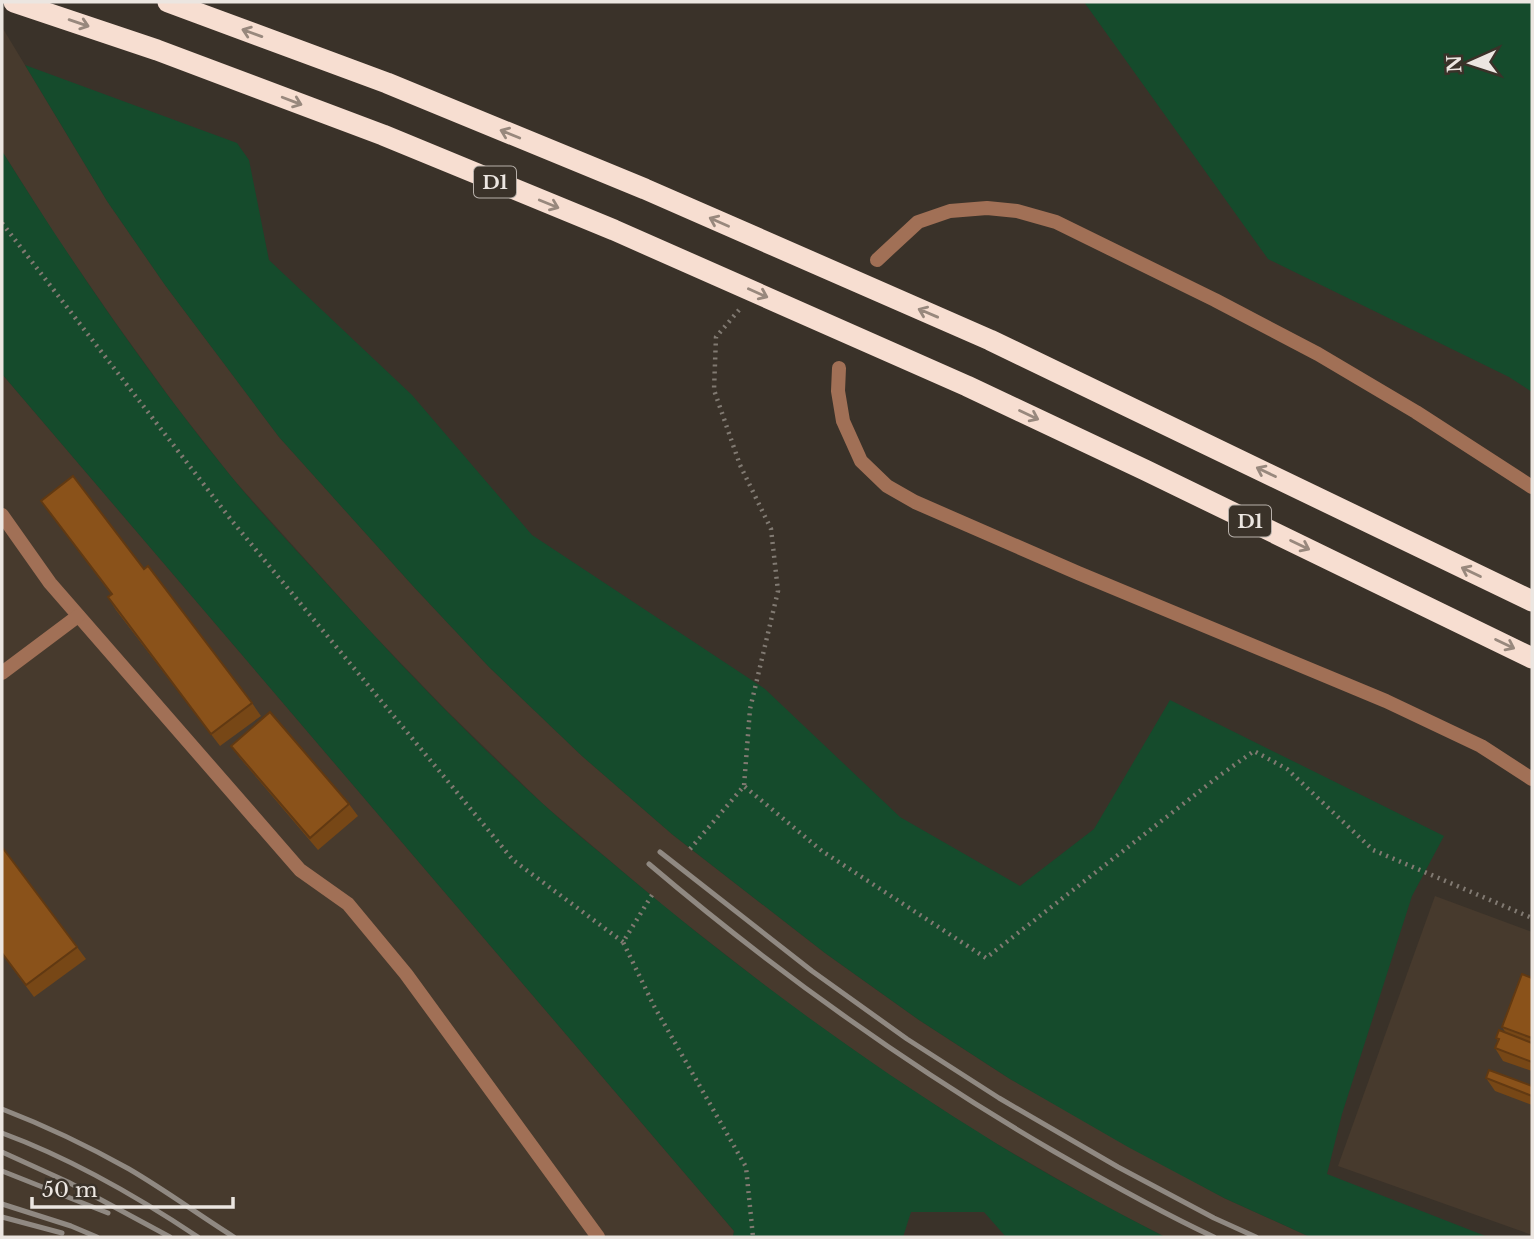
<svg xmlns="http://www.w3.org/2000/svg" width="1534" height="1239" font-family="'Libre Baskerville',serif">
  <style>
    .built { fill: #473a2d }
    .green { fill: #154b2c }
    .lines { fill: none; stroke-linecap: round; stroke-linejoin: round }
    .path { stroke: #817a72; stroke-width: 4.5; stroke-dasharray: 2 5; stroke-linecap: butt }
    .service { stroke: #a17056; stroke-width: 14 }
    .motorway { stroke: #f7ded1; stroke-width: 21 }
    .rail { stroke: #908982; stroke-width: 5 }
    .wall { fill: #774716 }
    .building { fill: #8a521a; stroke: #613912; stroke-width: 2 }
    .oneway { stroke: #98887d }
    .labels { text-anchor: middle; stroke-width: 6; stroke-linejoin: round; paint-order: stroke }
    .shield { fill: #3a3229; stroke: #b7b0aa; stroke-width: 2 }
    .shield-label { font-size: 19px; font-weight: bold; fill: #ece6e1 }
  </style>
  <rect width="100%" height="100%" fill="#3a3229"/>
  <g class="built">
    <polygon points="2,27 107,201 165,285 279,437 413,586 489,667 582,756 673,835 825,953 919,1020 1010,1079 1224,1198 1310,1237 1165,1237 1099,1203 978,1133 886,1073 790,1005 667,909 544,805 446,710 368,629 233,479 175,405 115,322 55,235 2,151"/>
    <polygon points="2,374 734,1231 733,1237 2,1237"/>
    <polygon points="1435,896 1532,932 1532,1235 1338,1166"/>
  </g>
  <g class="green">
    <polygon points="1084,2 1532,2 1532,392 1509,377 1268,259"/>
    <polygon points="25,65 237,143 249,160 269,260 412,395 532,535 765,689 900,817 1020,886 1094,829 1170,700 1444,836 1412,896 1342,1114 1327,1174 1488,1237 1310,1237 1224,1198 1128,1147 1010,1079 919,1020 825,953 673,835 582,756 489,667 413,586 279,437 165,285 107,201"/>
    <path d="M2 151C72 263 147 373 230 475 264 517 302 556 338 596 403 668 471 738 542 803 570 829 600 852 629 877 739 969 853 1054 975 1130 1036 1169 1101 1204 1165 1237H1006L984 1212H911L903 1237H733L734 1231 2 374Z"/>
  </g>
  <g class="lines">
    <g class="path">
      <polyline points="2,223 232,521 513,860 623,942"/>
      <polyline points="739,310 716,337 714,390 740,465 771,529 778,591 750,709 744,786"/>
      <polyline points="690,849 744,786 822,851 986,958 1219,776 1254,751 1287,769 1373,850 1532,918"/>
      <polyline points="652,895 623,942 654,1006 746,1167 753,1237"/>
    </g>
    <g class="service">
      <polyline points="877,260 918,222 950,211 987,208 1017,211 1056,222 1215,300 1318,354 1416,412 1532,487"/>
      <polyline points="839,368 838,391 843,421 861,461 887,486 915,502 1078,573 1386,701 1481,746 1532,779"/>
      <polyline points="2,515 50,583 300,870 348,904 406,974 598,1237"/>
      <polyline points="2,673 78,616"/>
    </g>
    <g class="motorway">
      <polyline points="14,2 157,50 383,135 614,230 967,386 1145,470 1532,658"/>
      <polyline points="168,2 387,83 645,189 990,340 1532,601"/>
    </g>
    <g class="rail">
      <polyline points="660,852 812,971 907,1039 999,1098 1118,1167 1214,1218 1256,1237"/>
      <path d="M649 864C776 972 911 1068 1055 1152 1107 1182 1160 1212 1214 1237"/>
      <path d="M2 1109C46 1126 88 1146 129 1169 165 1190 199 1215 234 1237"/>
      <path d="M2 1133C70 1158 138 1197 198 1237"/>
      <polyline points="2,1152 68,1182 170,1237"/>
      <polyline points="2,1171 108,1213"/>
      <polyline points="2,1204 71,1226 97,1237"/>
      <polyline points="2,1217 62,1233"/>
    </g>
  </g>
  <g class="wall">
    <polygon points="41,501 144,569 252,703 261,716 220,746 116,610 108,597 111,594"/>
    <polygon points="231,746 349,804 358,816 318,850 240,758"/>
    <polygon points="77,947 86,959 34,997 2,954"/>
    <polygon points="1532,978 1532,1071 1503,1061 1495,1048 1498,1041 1496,1038 1506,1033 1502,1027"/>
    <polygon points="1486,1078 1532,1086 1532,1105 1495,1091"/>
  </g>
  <g class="building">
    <polygon points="73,476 144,569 148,566 252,703 211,734 108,597 112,594 41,501"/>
    <polygon points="270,712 349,804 310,838 231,746"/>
    <polygon points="2,847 77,947 26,985 2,953"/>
    <polygon points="1522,974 1532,978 1532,1038 1502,1027"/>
    <polygon points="1499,1030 1532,1043 1532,1062 1495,1048 1499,1039 1496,1038"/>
    <polygon points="1489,1070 1532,1086 1532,1096 1486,1078"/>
  </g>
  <defs><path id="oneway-shaft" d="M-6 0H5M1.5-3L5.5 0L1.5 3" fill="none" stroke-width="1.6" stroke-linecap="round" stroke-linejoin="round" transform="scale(1.75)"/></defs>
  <g class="oneway">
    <use href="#oneway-shaft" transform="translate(79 23) rotate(19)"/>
    <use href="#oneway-shaft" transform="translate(252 33) rotate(-160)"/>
    <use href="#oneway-shaft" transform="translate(292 101) rotate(21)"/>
    <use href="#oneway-shaft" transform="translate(510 134) rotate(-158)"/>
    <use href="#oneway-shaft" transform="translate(549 204) rotate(22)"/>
    <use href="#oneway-shaft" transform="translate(719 222) rotate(-156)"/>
    <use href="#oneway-shaft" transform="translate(758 293) rotate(24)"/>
    <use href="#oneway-shaft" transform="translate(928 313) rotate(-157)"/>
    <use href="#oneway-shaft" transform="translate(1029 415) rotate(25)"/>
    <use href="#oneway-shaft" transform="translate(1266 472) rotate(-154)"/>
    <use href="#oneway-shaft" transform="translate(1300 545) rotate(26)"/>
    <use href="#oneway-shaft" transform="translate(1471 572) rotate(-154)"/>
    <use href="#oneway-shaft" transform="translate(1505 644) rotate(26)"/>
  </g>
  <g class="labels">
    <g class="shield">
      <rect x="474" y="166.5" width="42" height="31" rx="5"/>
      <rect x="1229" y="505.5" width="42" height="31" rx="5"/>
    </g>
    <g class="shield-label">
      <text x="495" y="189">D1</text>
      <text x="1250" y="528">D1</text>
    </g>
  </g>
  <rect width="1534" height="1239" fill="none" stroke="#ece6e1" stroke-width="7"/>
  <g transform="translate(1471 63) rotate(267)" stroke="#3a3229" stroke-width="5" paint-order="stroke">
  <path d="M0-5L12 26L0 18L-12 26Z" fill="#ece6e1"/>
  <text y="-10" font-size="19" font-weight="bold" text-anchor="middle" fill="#ece6e1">N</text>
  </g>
  <path d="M32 1197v10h201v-10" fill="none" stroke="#ece6e1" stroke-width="3.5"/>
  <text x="42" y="1197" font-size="21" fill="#ece6e1" stroke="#3a3229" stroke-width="5" paint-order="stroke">50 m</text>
</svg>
